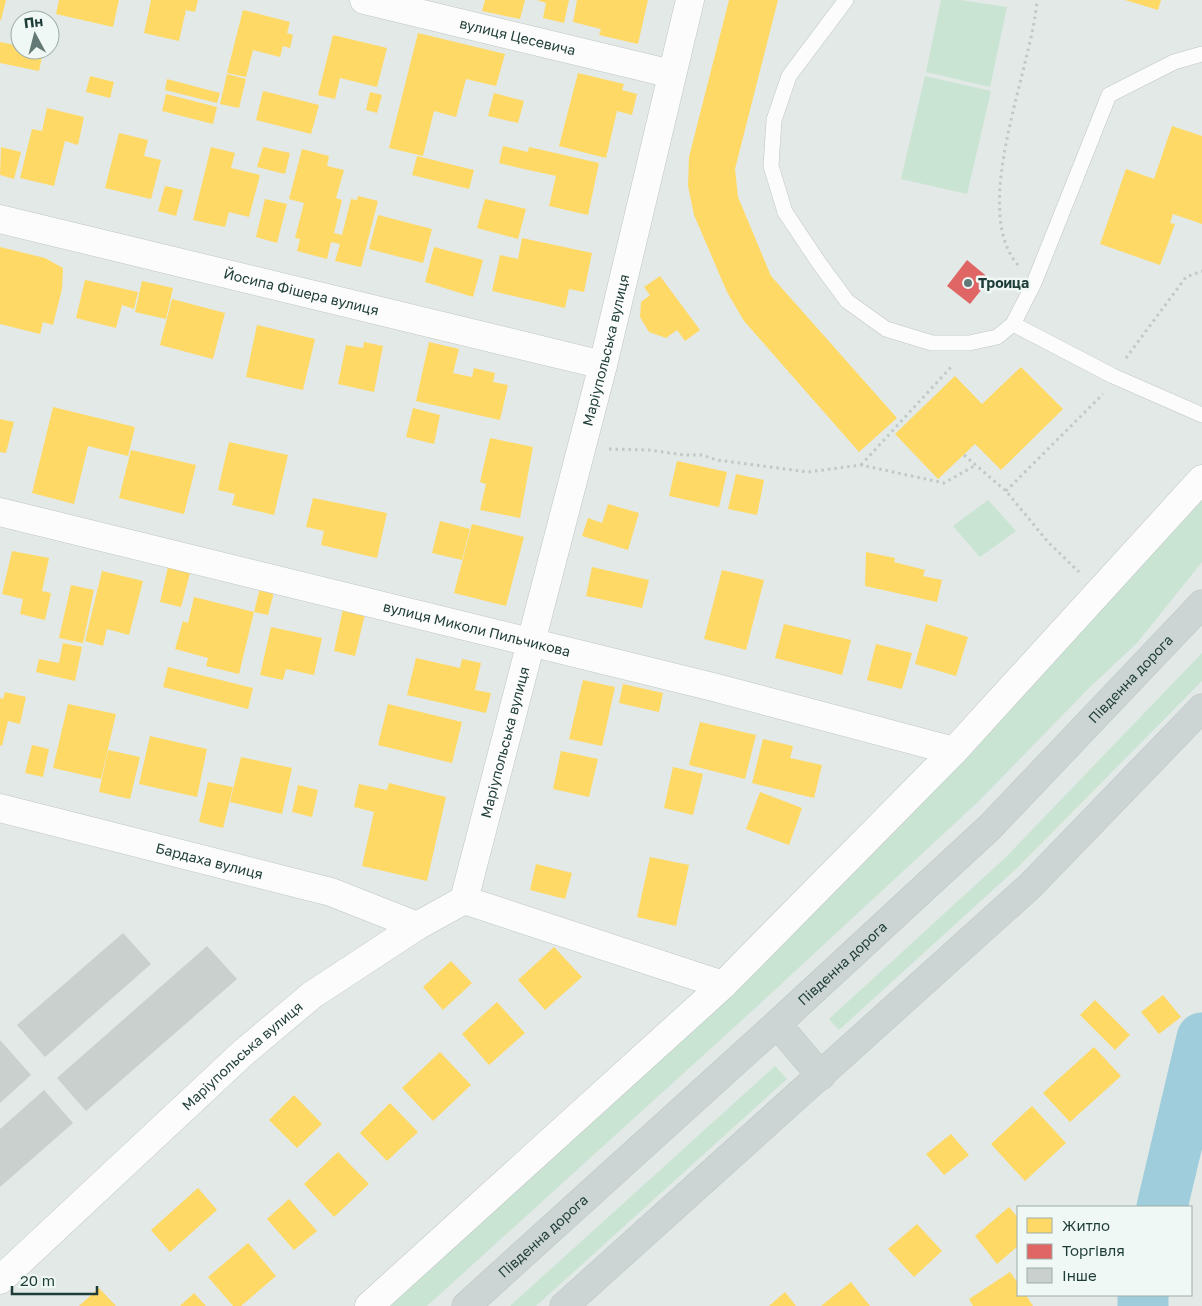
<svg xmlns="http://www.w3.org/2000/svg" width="1202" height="1306" font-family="'Golos Text',sans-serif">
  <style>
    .green { fill: #cae4d4 }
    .homes { fill: #ffd966 }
    .shops { fill: #e06666 }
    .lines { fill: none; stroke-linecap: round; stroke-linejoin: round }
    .river { stroke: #9fcddb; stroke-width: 51 }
    .building { fill: #c9d0cd }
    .lane-casing { stroke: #bfc6c3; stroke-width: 16 }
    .street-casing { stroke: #bfc6c3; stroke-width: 29 }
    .primary-casing { stroke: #bbc5c3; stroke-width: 29 }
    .path { stroke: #bfc9c7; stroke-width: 3; stroke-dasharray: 2.5 4; stroke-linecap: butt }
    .lane { stroke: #fbfcfb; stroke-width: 15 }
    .street { stroke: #fbfcfb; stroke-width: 28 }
    .primary { stroke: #ccd5d3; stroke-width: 28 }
    .poi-dot { fill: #637975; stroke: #f0f8f5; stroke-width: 2 }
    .labels { text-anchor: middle; stroke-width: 5; stroke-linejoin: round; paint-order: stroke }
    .street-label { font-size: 14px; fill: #1f3d38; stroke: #f0f8f5 }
    .poi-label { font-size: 14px; font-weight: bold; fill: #1f3d38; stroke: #f0f8f5; text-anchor: start }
  </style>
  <rect width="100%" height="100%" fill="#e2e9e6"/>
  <g class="green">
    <polygon points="941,0 960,0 1007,7 990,87 926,72"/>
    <polygon points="925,76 991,91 967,194 901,179"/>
    <polygon points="1202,493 1202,562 1137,643 1088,689 979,801 751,1012 427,1306 384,1306"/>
    <polygon points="988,500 1016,531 980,557 953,526"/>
    <polygon points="1202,653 1202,681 1017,868 839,1030 829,1019 1006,857"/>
    <polygon points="775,1066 787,1079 536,1306 510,1306"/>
  </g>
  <g class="homes">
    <polygon points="0,0 6,0 1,20 0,20"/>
    <polygon points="59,0 119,0 113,27 56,14"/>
    <polygon points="151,0 198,0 195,12 186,10 179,41 144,33"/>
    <polygon points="485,0 525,0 520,19 482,11"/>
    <polygon points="537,0 569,0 564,23 543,18 546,3"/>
    <polygon points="577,0 648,0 638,44 599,35 601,29 573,22"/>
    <polygon points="729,0 778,0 735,169 738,197 771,276 897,418 859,452 744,321 727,292 694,215 688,186 689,157"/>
    <polygon points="1125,0 1161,0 1158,10"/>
    <polygon points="243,10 290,22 287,33 293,35 290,48 283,46 280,57 253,50 246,77 227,73"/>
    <polygon points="418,33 505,54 496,86 466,79 456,117 434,111 423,156 389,148"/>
    <polygon points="333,35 387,48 377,87 340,78 335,99 318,95"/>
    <polygon points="0,42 20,46 20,50 43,52 39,71 0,63"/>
    <polygon points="578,73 624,84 622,90 637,94 632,115 617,111 606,158 559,146"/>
    <polygon points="227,74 246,79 239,108 220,104"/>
    <polygon points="90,76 114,82 110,98 86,92"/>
    <polygon points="167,79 220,93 217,103 165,90"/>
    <polygon points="263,91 319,105 311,134 256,120"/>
    <polygon points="370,92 382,95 377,113 366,110"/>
    <polygon points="494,93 524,101 518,123 488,116"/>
    <polygon points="166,94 217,107 213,124 162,111"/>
    <polygon points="47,108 84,117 78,145 65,141 54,186 20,178 32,129 42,131"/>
    <polygon points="1172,126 1202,136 1202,224 1173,214 1170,223 1175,224 1160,265 1100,244 1126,169 1154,179"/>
    <polygon points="119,133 148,140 144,156 161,160 151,199 105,188"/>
    <polygon points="503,146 528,152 529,147 599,163 588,215 549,206 556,176 524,169 525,163 524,169 499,163"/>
    <polygon points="1,147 21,152 14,179 0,175"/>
    <polygon points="211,147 235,153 231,168 260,175 249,217 229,212 225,227 193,220"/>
    <polygon points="263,147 290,153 285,174 257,167"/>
    <polygon points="302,149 329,156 327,166 344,170 336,198 342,200 334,233 342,235 351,199 357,200 358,196 378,201 361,267 335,261 340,244 331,242 327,259 297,251 300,239 295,238 304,203 289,199"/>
    <polygon points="417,156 474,170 469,189 412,175"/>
    <polygon points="165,186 183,190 176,216 158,211"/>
    <polygon points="265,199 287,204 277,243 256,237"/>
    <polygon points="485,199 526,209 518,239 477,228"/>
    <polygon points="378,215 432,229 423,263 369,249"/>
    <polygon points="522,238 592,253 584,292 569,289 565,308 492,291 500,255 518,259"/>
    <polygon points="0,247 45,258 63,268 62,289 53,325 43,322 40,334 0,324"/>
    <polygon points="434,247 483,260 473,297 425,282"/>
    <polygon points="660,276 700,330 685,341 677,330 666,338 649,332 640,317 641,302 650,295 644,287"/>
    <polygon points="85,280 138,292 134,309 122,305 116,328 76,318"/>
    <polygon points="142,281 173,288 166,319 135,312"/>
    <polygon points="172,299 225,313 213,359 160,345"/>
    <polygon points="257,325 315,339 303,390 246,377"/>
    <polygon points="364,342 383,346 374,392 338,384 346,345 363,348"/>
    <polygon points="429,342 459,349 453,373 472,377 474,368 495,373 493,382 508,385 500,420 416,401"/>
    <polygon points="1021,367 1063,409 1001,470 975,444 938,479 895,434 955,376 982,404"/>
    <polygon points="53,407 135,427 128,456 88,446 74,504 32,493"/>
    <polygon points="413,408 440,415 434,444 406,437"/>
    <polygon points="0,419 14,422 6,453 0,452"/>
    <polygon points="490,438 533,447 520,518 480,510 486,484 480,482"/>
    <polygon points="229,442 288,455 274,515 232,505 235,494 218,490"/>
    <polygon points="131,450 196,465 184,514 119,498"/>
    <polygon points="677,461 727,472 719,507 669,496"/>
    <polygon points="736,474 764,480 757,515 728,509"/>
    <polygon points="313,498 387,513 377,558 321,545 324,531 306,527"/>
    <polygon points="608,504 639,513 628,550 582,536 588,518 602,523"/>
    <polygon points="440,521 470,529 462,560 432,553"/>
    <polygon points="472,524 524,537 506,606 454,593"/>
    <polygon points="12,551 49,558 42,591 51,593 45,620 20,614 23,599 2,594"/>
    <polygon points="866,552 895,558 894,562 925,570 923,576 942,580 937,602 865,586"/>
    <polygon points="168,567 190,573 181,607 160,602"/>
    <polygon points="592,567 649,580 642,608 586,596"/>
    <polygon points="722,570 764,580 746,650 704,639"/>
    <polygon points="102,571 143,581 129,635 107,629 103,646 85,641"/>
    <polygon points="71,585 94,590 83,643 59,638"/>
    <polygon points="260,588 274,592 268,615 254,612 239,674 206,666 208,658 175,649 183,621 188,623 194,597 254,612"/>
    <polygon points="343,609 365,614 355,656 334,651"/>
    <polygon points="784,624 851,640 842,675 775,658"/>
    <polygon points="926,624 968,637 956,676 915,664"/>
    <polygon points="271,627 322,638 314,675 286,669 283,680 260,675"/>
    <polygon points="63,643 82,647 75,681 36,672 39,659 59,663"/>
    <polygon points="876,644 912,653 902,689 867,680"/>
    <polygon points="416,658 460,668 462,659 481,663 475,690 491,693 486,713 407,695"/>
    <polygon points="168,667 253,688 248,709 163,687"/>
    <polygon points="583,680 615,687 602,746 569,739"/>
    <polygon points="623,684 663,693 659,712 619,703"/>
    <polygon points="5,692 26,697 20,724 8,721 2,746 0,745 0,698 3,699"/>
    <polygon points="68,704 116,714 101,779 53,768"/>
    <polygon points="388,704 462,722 452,763 378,745"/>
    <polygon points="700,722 756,735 745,779 689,765"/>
    <polygon points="150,736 207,749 197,797 139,784"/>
    <polygon points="763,739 793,746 790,758 822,765 814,798 752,783"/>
    <polygon points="32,745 49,749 43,777 25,773"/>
    <polygon points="108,750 140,757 130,799 99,792"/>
    <polygon points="561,751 598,759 589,797 553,789"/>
    <polygon points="241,757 292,768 282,814 230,802"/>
    <polygon points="673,767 703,774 693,815 664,808"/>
    <polygon points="208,782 233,787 223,828 199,822"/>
    <polygon points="389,783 446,797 427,881 362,866 374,812 354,807 359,784 387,790"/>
    <polygon points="298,785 318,790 312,817 292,812"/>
    <polygon points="760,792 802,808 789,845 746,829"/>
    <polygon points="650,857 689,865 676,926 637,917"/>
    <polygon points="536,864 572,873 565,899 530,890"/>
    <polygon points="554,947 582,977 545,1010 518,980"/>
    <polygon points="451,961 472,983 443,1010 423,987"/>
    <polygon points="1163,995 1181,1017 1159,1034 1141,1012"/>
    <polygon points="1095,1000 1130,1035 1115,1050 1080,1015"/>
    <polygon points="497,1002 525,1033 489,1065 462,1034"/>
    <polygon points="1094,1047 1121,1076 1070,1122 1043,1093"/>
    <polygon points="440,1052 471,1085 433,1121 402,1088"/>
    <polygon points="294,1095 322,1124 297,1148 269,1120"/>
    <polygon points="390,1103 418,1132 387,1161 360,1133"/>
    <polygon points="1032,1106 1066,1143 1025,1181 991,1144"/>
    <polygon points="951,1134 969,1155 944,1175 926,1154"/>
    <polygon points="338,1152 369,1184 334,1217 304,1184"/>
    <polygon points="198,1188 217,1210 170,1252 151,1230"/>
    <polygon points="289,1199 317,1231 294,1250 267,1219"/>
    <polygon points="1009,1207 1018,1218 1018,1246 997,1264 975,1236"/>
    <polygon points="917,1224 942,1251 914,1277 888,1249"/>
    <polygon points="248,1243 276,1276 241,1306 233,1306 208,1277"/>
    <polygon points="1010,1272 1018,1283 1018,1295 1026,1295 1033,1306 973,1306 969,1299"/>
    <polygon points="851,1282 870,1306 821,1306"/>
    <polygon points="99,1288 116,1306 79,1306"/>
    <polygon points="785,1292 796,1306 769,1306"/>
    <polygon points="194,1293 206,1306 180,1306"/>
  </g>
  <polygon class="shops" points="967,260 990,279 970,304 947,286"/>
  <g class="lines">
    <g class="river">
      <polyline points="1162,1207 1202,1038"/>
      <polyline points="1143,1306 1143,1295"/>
    </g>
  </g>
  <g class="building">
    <polygon points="123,933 151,964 45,1057 17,1025"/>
    <polygon points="207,946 237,979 86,1111 57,1078"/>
    <polygon points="0,1040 31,1075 0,1103"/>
    <polygon points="44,1090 73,1123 0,1187 0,1129"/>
  </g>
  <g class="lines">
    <g class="lane-casing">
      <g id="lane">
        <polyline points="846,0 789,76 774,120 771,166 785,212 819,263 847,301 886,329 932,343 969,343 997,337 1013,324 1034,283 1109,95 1174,62 1202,54"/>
        <polyline points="1013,324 1113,376 1202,415"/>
      </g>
    </g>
    <g class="street-casing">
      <g id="street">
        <path id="s1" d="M364 0 672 74"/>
        <path id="s2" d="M0 219 603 365"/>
        <path id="s3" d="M0 512 713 687 954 751"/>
        <path id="s4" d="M0 808 331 892 417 926"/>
        <polyline points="464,900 723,985"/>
        <path id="s5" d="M0 1280 244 1052 312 995 417 926 464 900 603 365 690 0"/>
        <polyline points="369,1306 723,985 954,751 1202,479"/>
      </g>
    </g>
    <g class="primary-casing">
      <g id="primary">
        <polyline points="777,1024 821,1076"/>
        <path id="s6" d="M466 1306 777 1024 990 827 1202 604"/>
        <polyline points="564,1306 1030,886 1202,708"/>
      </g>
    </g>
    <g class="path">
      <path d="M1018 265C969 209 1032 69 1037 0"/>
      <polyline points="1126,358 1186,277 1202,271"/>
      <polyline points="609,449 649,450 684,455 702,455 717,460 808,472 861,465 944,483 976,465"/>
      <polyline points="964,455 1006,491 1048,542 1079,572"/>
      <polyline points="861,465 952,366"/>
      <polyline points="1006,491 1103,394"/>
    </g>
    <use href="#lane" class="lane"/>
    <use href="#street" class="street"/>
    <use href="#primary" class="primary"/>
  </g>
  <circle class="poi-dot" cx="968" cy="283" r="5"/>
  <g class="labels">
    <g class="street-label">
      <text dy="5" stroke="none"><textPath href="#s1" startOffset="158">вулиця Цесевича</textPath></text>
      <text dy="5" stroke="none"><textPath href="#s2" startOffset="310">Йосипа Фішера вулиця</textPath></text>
      <text dy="5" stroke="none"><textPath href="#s5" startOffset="1170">Маріупольська вулиця</textPath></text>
      <text dy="5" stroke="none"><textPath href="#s3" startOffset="491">вулиця Миколи Пильчикова</textPath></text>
      <text dy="5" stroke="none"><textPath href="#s6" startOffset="914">Південна дорога</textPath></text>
      <text dy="5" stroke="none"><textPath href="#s5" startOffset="765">Маріупольська вулиця</textPath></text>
      <text dy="5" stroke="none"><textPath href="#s4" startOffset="216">Бардаха вулиця</textPath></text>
      <text dy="5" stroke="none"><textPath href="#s6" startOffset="509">Південна дорога</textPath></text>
      <text dy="5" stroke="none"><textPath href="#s5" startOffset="330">Маріупольська вулиця</textPath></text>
      <text dy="5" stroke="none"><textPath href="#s6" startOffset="104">Південна дорога</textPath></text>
    </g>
    <g class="poi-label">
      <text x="978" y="288">Троица</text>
    </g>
  </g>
  <rect x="1017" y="1206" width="175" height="90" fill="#f0f8f5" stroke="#9cada9"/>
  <rect x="1027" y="1218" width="25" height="15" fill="#ffd966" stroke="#9cada9"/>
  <text x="1062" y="1231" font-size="15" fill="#1f3d38">Житло</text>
  <rect x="1027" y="1244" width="25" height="15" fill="#e06666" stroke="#9cada9"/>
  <text x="1062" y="1256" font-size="15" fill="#1f3d38">Торгівля</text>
  <rect x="1027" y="1268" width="25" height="15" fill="#c9d0cd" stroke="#9cada9"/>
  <text x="1062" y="1281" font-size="15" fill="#1f3d38">Інше</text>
  <g transform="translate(35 35) rotate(353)"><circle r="24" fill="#f0f8f5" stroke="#9cada9"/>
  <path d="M0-4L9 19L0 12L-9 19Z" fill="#637975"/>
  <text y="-8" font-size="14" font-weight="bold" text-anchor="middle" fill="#1f3d38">Пн</text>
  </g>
  <path d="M12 1286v8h85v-8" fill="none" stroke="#1f3d38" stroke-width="2.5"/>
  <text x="20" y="1286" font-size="15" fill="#1f3d38" stroke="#f0f8f5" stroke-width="4" paint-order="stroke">20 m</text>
</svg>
